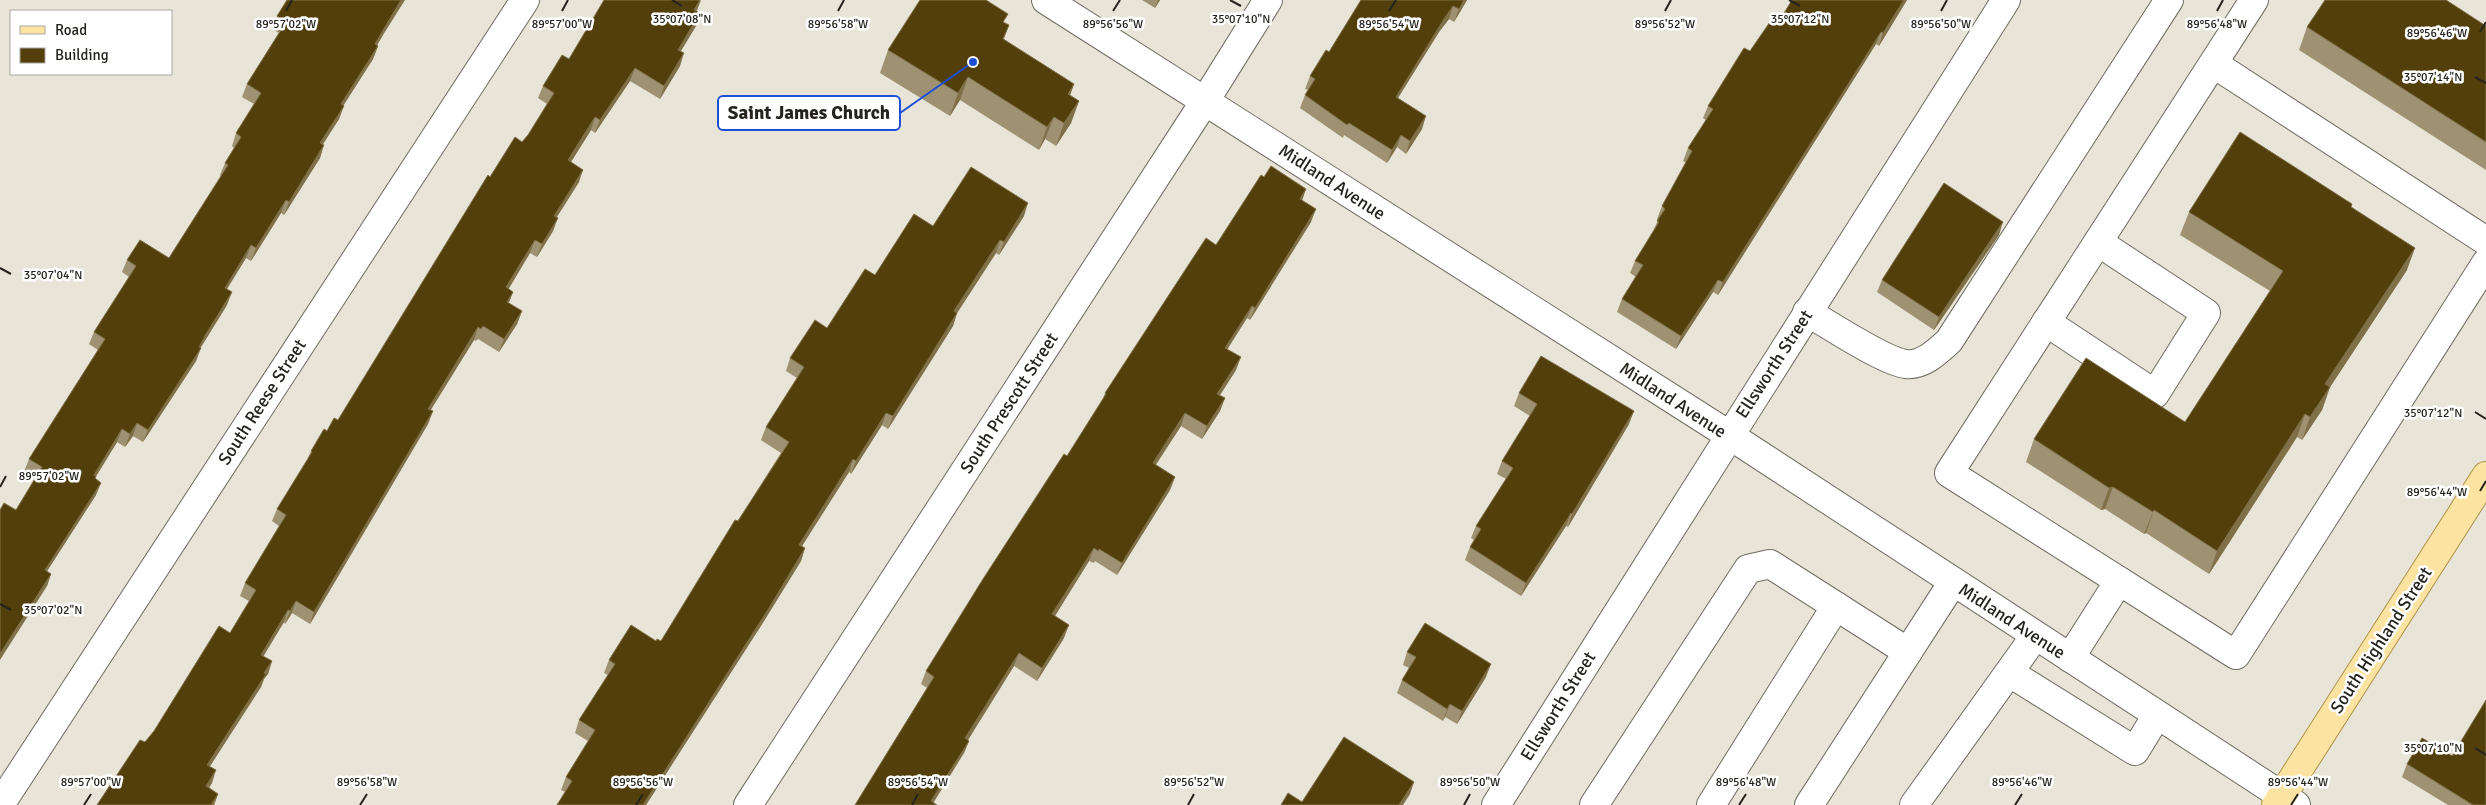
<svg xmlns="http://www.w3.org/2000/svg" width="2486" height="805" font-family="Signika,sans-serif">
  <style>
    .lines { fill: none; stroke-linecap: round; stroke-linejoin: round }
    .minor-casing { stroke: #706b60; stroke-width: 30 }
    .major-casing { stroke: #b0934a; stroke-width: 30 }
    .minor { stroke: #fff; stroke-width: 28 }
    .major { stroke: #fde3a1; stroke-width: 28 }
    .wall { fill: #9e9272 }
    .shaded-wall { fill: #7f7048 }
    .building { fill: #523f0b; stroke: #7f7048 }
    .ticks { fill: none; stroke: #25231e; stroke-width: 2 }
    .labels { text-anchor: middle; stroke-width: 5; stroke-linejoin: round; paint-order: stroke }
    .street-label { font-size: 18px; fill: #25231e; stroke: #fff }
    .ticks-label { font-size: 12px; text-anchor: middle; fill: #25231e; stroke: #fff; stroke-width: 5; stroke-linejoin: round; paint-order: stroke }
    .leader { fill: none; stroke: #1d4ed8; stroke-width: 2 }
    .callout-dot { fill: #1d4ed8; stroke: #fff; stroke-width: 2 }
    .callout { fill: #fff; stroke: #1d4ed8; stroke-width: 2 }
    .callout-label { font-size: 19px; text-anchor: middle; font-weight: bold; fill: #25231e }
  </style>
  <rect width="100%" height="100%" fill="#e9e4d8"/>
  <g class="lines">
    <g class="minor-casing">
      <g id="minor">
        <polyline points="1046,0 1729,435 2296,805"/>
        <polyline points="2254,0 1949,473 2236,655 2486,263"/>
        <polyline points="2214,64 2486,241"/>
        <path d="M1807 312C1828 324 1885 362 1906 364 1923 366 1938 351 1949 341L2169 0"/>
        <polyline points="2046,322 2155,394 2206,313 2098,242"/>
        <polyline points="2070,658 2119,581"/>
        <polyline points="2010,673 2135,751 2157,715"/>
        <polyline points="0,805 525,0"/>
        <polyline points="748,805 1205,101 1268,0"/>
        <polyline points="1496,805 2006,0"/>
        <polyline points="1594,805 1748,569 1770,564 1908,652"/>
        <polyline points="1711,805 1836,606"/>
        <polyline points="1809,805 1953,582"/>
        <polyline points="1914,805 2035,636"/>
      </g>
    </g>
    <g class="major-casing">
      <polyline id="major" points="2276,805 2486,476"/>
    </g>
    <use href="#minor" class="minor"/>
    <use href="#major" class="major"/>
  </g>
  <g class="wall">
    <polygon points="701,0 697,11 696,26 681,51 680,66 660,99 630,81 595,133 591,130 571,162 579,182 557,217 553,231 537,257 530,253 508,289 513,292 509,303 522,311 517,324 499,352 478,339 476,341 474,340 430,410 433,411 428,424 310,624 292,613 285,624 284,622 263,656 272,661 268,674 264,679 261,687 210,766 212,783 209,787 218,794 214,805 97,805 230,633 249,601 240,596 245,583 279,526 272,521 277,509 307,460 311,451 327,431 338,420 490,177 528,135 547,104 538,98 543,86 569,59"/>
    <polygon points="1142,0 1160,0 1155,8"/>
    <polygon points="1361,0 1467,0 1454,22 1449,19 1439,32 1398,98 1422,129 1406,154 1397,147 1387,163 1344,135 1343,138 1300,108 1305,95 1308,90 1305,89 1310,76 1329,52"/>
    <polygon points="1907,0 1879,46 1876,44 1718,295 1713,292 1676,349 1617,312 1622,299 1636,277 1630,273 1635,261 1653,231 1658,220 1657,219 1662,206 1686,163 1683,161 1688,148 1706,120 1703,118 1708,106 1750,51 1778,23"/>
    <polygon points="277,16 383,35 377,45 378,46 373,59 343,106 339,119 323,144 320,158 284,215 281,213 251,261 246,258 227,289 227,305 201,347 196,361 143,442 133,436 125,447 117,442 95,478 96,495 47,571 51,574 47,586 16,510 35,479 24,472 29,459 98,350 89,344 94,332 129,277 122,272 127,260 169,258 221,176 220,175 225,163 234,148 232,146 236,133 254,104 242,97 247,84 279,33 272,29"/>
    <polygon points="1005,23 1009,25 1004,39 1074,84 1070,95 1079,101 1071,123 1056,146 1045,139 1039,150 960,100 950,116 880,73 888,50"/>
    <polygon points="2486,26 2486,170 2299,50 2307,27"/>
    <polygon points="1302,201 1311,222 1250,320 1247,318 1227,349 1236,370 1220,395 1225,398 1220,411 1202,439 1181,426 1156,465 1175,477 1170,490 1117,575 1095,561 1094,563 1089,561 1055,616 1064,638 1037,681 1014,666 968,740 969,741 964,753 855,805 927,688 921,684 926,671 1067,456 1102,401 1105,393 1216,245"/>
    <polygon points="2351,207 2407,270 2330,387 2322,410 2302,440 2297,437 2209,574 2146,533 2144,534 2105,509 2101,510 2026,462 2034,439 2185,422 2270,291 2180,235 2189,212"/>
    <polygon points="1024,216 999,255 996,253 957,313 953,326 888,429 882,425 851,474 849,472 802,546 805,548 801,561 764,621 646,805 557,805 565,792 561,790 566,777 588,741 575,733 579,720 608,675 604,673 609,660 656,641 661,641 781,453 761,440 766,427 797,378 786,371 790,358 827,328 875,275 933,226"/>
    <polygon points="1999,235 1934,330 1877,292 1882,280"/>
    <polygon points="1519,393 1629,424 1568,527 1566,526 1521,596 1465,560 1470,547 1474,540 1471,538 1476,526 1506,479 1497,474 1502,461 1530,416 1514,406"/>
    <polygon points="1407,652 1486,677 1457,724 1445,717 1443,721 1397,693 1402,680 1409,668 1403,665"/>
    <polygon points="2452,756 2486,805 2448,805 2402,777 2407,764"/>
  </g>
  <g class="shaded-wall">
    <polygon points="401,0 405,0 383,35 370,57 375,44"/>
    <polygon points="701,0 696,11 694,10"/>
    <polygon points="1158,0 1160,0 1155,8"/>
    <polygon points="1464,0 1467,0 1454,22 1459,9"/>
    <polygon points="1904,0 1907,0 1879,46 1883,33"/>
    <polygon points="1453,6 1449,19 1439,32 1391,109 1396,97 1444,19"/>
    <polygon points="700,13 696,26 674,62 678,50"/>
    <polygon points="1881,32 1876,44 1718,295 1723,282"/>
    <polygon points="378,46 373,59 336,117 341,104"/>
    <polygon points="684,53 680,66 660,99 664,86"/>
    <polygon points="635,68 630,81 595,133 600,120"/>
    <polygon points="968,77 960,100 950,116 958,93"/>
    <polygon points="1074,84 1066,107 1068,94"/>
    <polygon points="1079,101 1071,123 1056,146 1064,123"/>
    <polygon points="344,106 339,119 316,155 320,143"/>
    <polygon points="1426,116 1422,129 1406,154 1410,141"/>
    <polygon points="595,117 591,130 564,173 568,160"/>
    <polygon points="1054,117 1045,139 1039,150 1047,127"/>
    <polygon points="1401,135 1397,147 1387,163 1392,150"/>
    <polygon points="324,145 320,158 284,215 289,202"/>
    <polygon points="583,170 579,182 549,229 554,216"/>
    <polygon points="1306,189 1302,201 1300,199"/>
    <polygon points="286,200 281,213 251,261 256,248"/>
    <polygon points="1028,203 1024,216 999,255 1004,242"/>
    <polygon points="1316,209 1311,222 1250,320 1255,308"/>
    <polygon points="558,218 553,231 537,257 542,244"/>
    <polygon points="2003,222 1999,235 1934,330 1939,317"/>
    <polygon points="535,240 530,253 502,300 506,287"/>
    <polygon points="1000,240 996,253 950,324 954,311"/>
    <polygon points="251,245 246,258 220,300 225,288"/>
    <polygon points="2415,248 2407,270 2317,407 2325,384"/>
    <polygon points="1718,280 1713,292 1676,349 1681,336"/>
    <polygon points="232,292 227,305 201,347 198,351 201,348 196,361 143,442 148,430"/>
    <polygon points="513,292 508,304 507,302"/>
    <polygon points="1252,306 1247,318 1220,361 1225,348"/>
    <polygon points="522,311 517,324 499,352 504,339"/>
    <polygon points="957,313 953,326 888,429 893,416"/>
    <polygon points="478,327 474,340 424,421 428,409"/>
    <polygon points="1241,357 1236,370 1213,406 1217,394"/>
    <polygon points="2330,387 2322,410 2302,440 2310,417"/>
    <polygon points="1225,398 1220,411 1202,439 1207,426"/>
    <polygon points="433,411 428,424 310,624 314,612"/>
    <polygon points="1634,411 1629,424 1568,527 1572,514"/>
    <polygon points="886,413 882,425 851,474 856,461"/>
    <polygon points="1185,413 1181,426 1148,476 1153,463"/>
    <polygon points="2305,414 2297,437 2209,574 2217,551"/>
    <polygon points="137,423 133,436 125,447 130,434"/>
    <polygon points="122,429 117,442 95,478 92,488 94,475"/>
    <polygon points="853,459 849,472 795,557 799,545"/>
    <polygon points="1175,477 1170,490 1117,575 1122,563"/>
    <polygon points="101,483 96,495 40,582 45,570"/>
    <polygon points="2113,487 2105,509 2101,510 2109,488"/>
    <polygon points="2154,510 2146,533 2144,534 2153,512"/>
    <polygon points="1571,513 1566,526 1521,596 1526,583"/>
    <polygon points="805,548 801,561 764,621 646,805 643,805"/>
    <polygon points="1094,548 1089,561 1048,627 1052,614"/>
    <polygon points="51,574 47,586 0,660 0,654"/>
    <polygon points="296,601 292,613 285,624 290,611"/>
    <polygon points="288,610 284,622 257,667 261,655"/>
    <polygon points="1069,625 1064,638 1037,681 1042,668"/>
    <polygon points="1019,653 1014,666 961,751 965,738"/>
    <polygon points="272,661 268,674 264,679 261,687 203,777 207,765"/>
    <polygon points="1491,664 1486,677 1457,724 1462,711"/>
    <polygon points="1450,704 1445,717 1443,721 1447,709"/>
    <polygon points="969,741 964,753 932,805 931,801"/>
    <polygon points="216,770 212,783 202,799 206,786"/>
    <polygon points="1414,782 1410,794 1403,805 1399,805"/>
    <polygon points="218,794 214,805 211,805"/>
  </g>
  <g class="building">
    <polygon points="287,0 401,0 375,44 378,46 341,104 344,106 320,143 324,145 289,202 286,200 256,248 251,245 225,288 232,292 206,334 199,347 201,348 148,430 137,423 130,434 122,429 94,475 96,476 95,478 101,483 45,570 51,574 0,654 0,510 4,503 16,510 42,467 29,459 105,339 94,332 136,266 127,260 140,240 169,258 228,165 225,163 241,137 236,133 261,93 247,84 286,22 277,16"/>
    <polygon points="604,0 700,0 694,10 700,13 678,50 684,53 664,86 635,68 600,120 595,117 568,160 583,170 554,216 558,218 542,244 535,240 506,287 513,292 507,302 522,311 504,339 483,326 481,329 478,327 428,409 433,411 314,612 296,601 290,611 288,610 261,655 272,661 264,673 266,674 207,765 216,770 206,786 218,794 211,805 97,805 140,740 145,742 154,731 219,626 230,633 256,590 245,583 286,515 277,509 312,452 311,451 324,429 327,431 334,418 338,420 488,175 490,177 515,137 522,142 528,135 554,93 543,86 562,55 569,59"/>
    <polygon points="920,0 986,0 1008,14 1003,22 1009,25 1003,39 1074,84 1068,94 1079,101 1064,123 1054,117 1047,127 968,77 958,93 888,50"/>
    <polygon points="1361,0 1464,0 1459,9 1453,6 1444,19 1396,97 1426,116 1410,141 1401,135 1392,150 1349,123 1347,125 1305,95 1315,79 1310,76 1326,50 1329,52"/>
    <polygon points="1792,0 1904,0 1883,33 1881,32 1723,282 1718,280 1681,336 1622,299 1643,265 1635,261 1659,222 1657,221 1665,209 1662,206 1692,151 1688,148 1713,109 1708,106 1744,48 1750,51 1772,19 1778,23"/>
    <polygon points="2325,0 2446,0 2486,26 2486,142 2307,27"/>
    <polygon points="2240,132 2352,204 2351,207 2415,248 2325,384 2330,387 2310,417 2305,414 2217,551 2154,510 2153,512 2113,487 2109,488 2034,439 2086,358 2185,422 2283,271 2189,212"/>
    <polygon points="1271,166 1306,189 1300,199 1316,209 1255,308 1252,306 1225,348 1241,357 1217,394 1225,398 1207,426 1185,413 1153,463 1175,477 1122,563 1099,549 1098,551 1094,548 1052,614 1069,625 1042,668 1019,653 965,738 969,741 931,801 937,805 855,805 934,677 926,671 983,579 1064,454 1067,456 1106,394 1105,393 1206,238 1216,245 1261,175 1264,177"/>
    <polygon points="971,167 1028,203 1004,242 1000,240 954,311 957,313 893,416 886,413 856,461 853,459 799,545 805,548 769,608 643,805 557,805 572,781 566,777 595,730 579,720 615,664 609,660 631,625 656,641 657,639 661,641 735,520 738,521 789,442 766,427 804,367 790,358 815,320 827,328 865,269 875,275 914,214 933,226"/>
    <polygon points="1944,183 2003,222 1939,317 1882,280"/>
    <polygon points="1541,356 1634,411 1572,514 1571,513 1526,583 1470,547 1481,529 1476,526 1513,468 1502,461 1537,404 1519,393"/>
    <polygon points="1425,623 1491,664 1462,711 1450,704 1447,709 1402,680 1416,657 1407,652"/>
    <polygon points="2486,700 2486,805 2473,805 2407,764 2422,738 2432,744 2433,742 2452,756"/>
    <polygon points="1344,737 1414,782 1399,805 1281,805 1288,793 1302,802"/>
  </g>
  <path class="ticks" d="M672 0 682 6M1230 0 1241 6M1789 0 1800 6M286 11 292 0M562 11 568 0M838 11 844 0M1113 11 1120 0M1389 11 1396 0M1665 11 1671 0M1941 11 1947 0M2217 11 2223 0M2480 32 2486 22M2475 77 2486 83M0 268 11 274M2475 412 2486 419M0 487 6 476M2480 491 2486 481M0 604 11 610M2475 748 2486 755M84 805 91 794M360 805 367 794M636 805 643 794M912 805 918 794M1188 805 1194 794M1464 805 1470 794M1739 805 1746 794M2015 805 2022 794M2291 805 2298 794"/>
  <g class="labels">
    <g class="street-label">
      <text transform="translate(1332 182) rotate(33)" y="6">Midland Avenue</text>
      <text transform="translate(1774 364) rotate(-57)" y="6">Ellsworth Street</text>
      <text transform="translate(1673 400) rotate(33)" y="6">Midland Avenue</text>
      <text transform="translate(262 402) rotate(-57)" y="6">South Reese Street</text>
      <text transform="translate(1009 403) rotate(-57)" y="6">South Prescott Street</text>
      <text transform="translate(2012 621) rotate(33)" y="6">Midland Avenue</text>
      <text transform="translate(2381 640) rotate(-57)" y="6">South Highland Street</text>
      <text transform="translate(1558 706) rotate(-58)" y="6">Ellsworth Street</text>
    </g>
  </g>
  <g class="ticks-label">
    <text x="682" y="23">35°07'08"N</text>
    <text x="1241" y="23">35°07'10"N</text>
    <text x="1800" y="23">35°07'12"N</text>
    <text x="286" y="28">89°57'02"W</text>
    <text x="562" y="28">89°57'00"W</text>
    <text x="838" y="28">89°56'58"W</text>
    <text x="1113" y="28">89°56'56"W</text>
    <text x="1389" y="28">89°56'54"W</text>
    <text x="1665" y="28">89°56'52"W</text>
    <text x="1941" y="28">89°56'50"W</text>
    <text x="2217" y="28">89°56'48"W</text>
    <text x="2437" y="37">89°56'46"W</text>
    <text x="2433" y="81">35°07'14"N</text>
    <text x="53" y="279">35°07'04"N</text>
    <text x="2433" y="417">35°07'12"N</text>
    <text x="49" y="480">89°57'02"W</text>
    <text x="2437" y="496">89°56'44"W</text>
    <text x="53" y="614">35°07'02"N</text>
    <text x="2433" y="752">35°07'10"N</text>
    <text x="91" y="786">89°57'00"W</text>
    <text x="367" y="786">89°56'58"W</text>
    <text x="643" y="786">89°56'56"W</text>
    <text x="918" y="786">89°56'54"W</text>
    <text x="1194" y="786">89°56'52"W</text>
    <text x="1470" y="786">89°56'50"W</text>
    <text x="1746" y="786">89°56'48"W</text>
    <text x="2022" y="786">89°56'46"W</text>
    <text x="2298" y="786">89°56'44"W</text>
  </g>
  <path class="leader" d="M973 62L900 113"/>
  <circle class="callout-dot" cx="973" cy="62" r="5"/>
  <rect class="callout" x="718" y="96" width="182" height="34" rx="5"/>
  <g class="callout-label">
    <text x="809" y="119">Saint James Church</text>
  </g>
  <rect x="10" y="10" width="162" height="65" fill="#ffffff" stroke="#a8a7a5"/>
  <rect x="20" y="26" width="25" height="8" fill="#fde3a1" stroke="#a8a7a5"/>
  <text x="55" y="35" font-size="15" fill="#25231e">Road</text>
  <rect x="20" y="48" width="25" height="15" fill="#523f0b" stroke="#a8a7a5"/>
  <text x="55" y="60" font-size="15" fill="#25231e">Building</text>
</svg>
